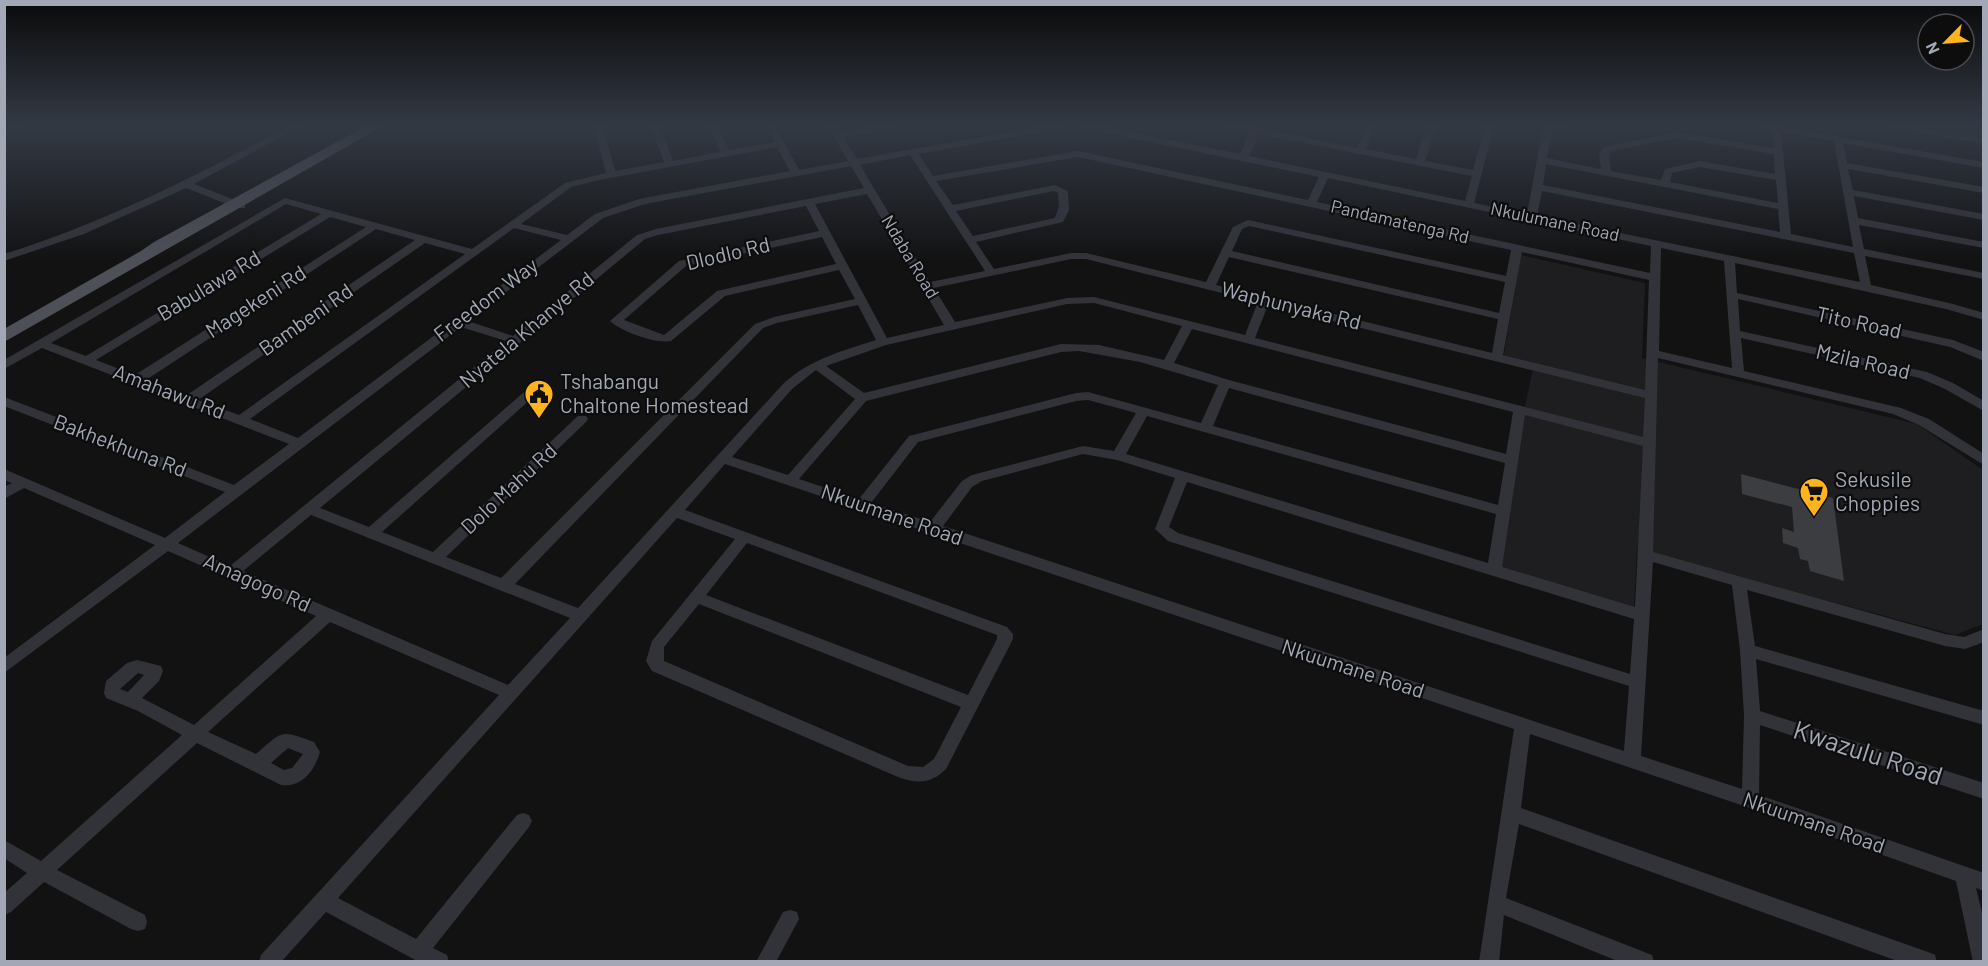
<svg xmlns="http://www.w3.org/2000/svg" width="1988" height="966" font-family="Barlow,sans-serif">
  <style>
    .built { fill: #1e1e21 }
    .building { fill: #3c3d41 }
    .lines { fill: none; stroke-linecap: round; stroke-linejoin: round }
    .street { fill: #323339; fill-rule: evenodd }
    .primary { fill: #4e5058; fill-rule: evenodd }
    .labels { text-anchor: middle; stroke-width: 4.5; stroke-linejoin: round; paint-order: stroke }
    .far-street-label { font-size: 18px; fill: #a2a8b5; stroke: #0d0d0e }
    .street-label { font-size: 21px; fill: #a2a8b5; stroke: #0d0d0e }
    .poi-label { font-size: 21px; fill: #a2a8b5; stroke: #0d0d0e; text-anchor: start }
    .near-street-label { font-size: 26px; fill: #a2a8b5; stroke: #0d0d0e }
  </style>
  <rect width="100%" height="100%" fill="#121213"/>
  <g class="built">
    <polygon points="1901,126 1983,126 1983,140"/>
    <polygon points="1521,255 1645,283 1642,358 1917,424 1983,470 1983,624 1955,635 1637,549 1634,607 1492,565 1534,363 1504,355"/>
  </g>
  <polygon class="building" points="1741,474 1833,498 1844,581 1810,571 1808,561 1800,559 1798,548 1783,543 1782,528 1794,532 1792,507 1742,494"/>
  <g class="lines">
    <g class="street">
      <polygon points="4,126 27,126 22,129 4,130"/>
      <path d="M290 126H301L194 184 245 204V208H237L186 188 84 234 4 261V254C105 223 197 175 290 126Z"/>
      <path d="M594 126H603L615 171 664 162 651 126H660L673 161 720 152 710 126H718L729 150 775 142 766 126H775L799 170 848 161 828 126H836L840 132 877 126H894L890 129 843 137 857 159 1044 126H1061L1057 129 919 154 933 176 1078 151 1308 200 1319 177 1089 129 1084 126H1100L1240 154 1250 132 1229 128 1228 126 1256 127 1357 148 1368 126H1376L1366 149 1416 159 1427 126H1436L1425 161 1473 170 1485 126H1494L1474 203 1527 214 1542 132 1549 126H1565L1552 132 1547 158 1601 169 1599 154 1604 147 1677 132 1773 148 1772 130 1761 128 1760 126H1777L1984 162V168L1843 143 1847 163 1984 187V193L1848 169 1853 190 1984 214V220L1854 196 1858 218 1984 242V248L1859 225 1864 249 1984 273V279L1865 256 1871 285 1953 304 1984 313V320L1946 309 1735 263 1737 293 1953 340 1984 352V361L1950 347 1738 299 1740 331 1927 372 1953 383 1984 401V411L1945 389 1920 378 1741 338 1744 371 1901 408 1929 419 1984 454V465L1919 425 1893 414 1658 358 1653 552 1945 634 1964 637 1984 629V642L1965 649 1945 646 1747 590 1755 646 1984 711V725L1756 659 1760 711 1984 783V799L1760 725 1759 795 1984 873V891L1976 888 1984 921V962H1973L1956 881 1750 808 1530 734 1521 808 1928 952 1935 955 1937 962H1900L1519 824 1506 898 1652 955 1654 962H1620L1504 915 1499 962H1479L1514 729 725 464 685 510 1007 627 1013 634V639L946 769C931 784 917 784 898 777L652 671 646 661 652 641 735 539 677 518 338 898 416 939 517 815 523 813 529 815 532 821 529 827 433 948 447 955 449 962H419L326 912 281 962H259L261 955 499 695 330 622 208 732 256 754C283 731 279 729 314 742L320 752C315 770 302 788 281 785L197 743 57 870 145 915 147 922 145 929 138 931 131 929 44 882 11 912 4 915V893L27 873 4 858V840L41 861 182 735 138 711 106 698 104 693 106 681 127 663 137 660 161 666 163 671 159 681 142 698 194 725 316 616 168 551 4 673V658L155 545 24 488 4 499V487L12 483 4 480V469L165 538 225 492 4 406V397L234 485 289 444 42 348 4 369V360L285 198 472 249 565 183 606 173ZM1781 132 1834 141 1853 247 1791 234ZM1259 134 1472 176 1465 201 1249 156ZM1677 138 1774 154 1775 174 1700 161 1665 169 1661 180 1611 171 1609 154 1610 151ZM777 147 790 171 639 199 595 214 567 235 521 224 571 187 599 180ZM910 155 985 271 930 282 860 165ZM1078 157 1511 250 1506 276 1248 220 1233 227 1206 282 1086 253H1071L994 269 976 242 1063 222 1069 210 1068 191 1055 185 953 205 936 181ZM1546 164 1778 209 1780 232 1543 185ZM851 166 864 188 656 229 637 235 513 336 468 321 603 218 645 204ZM1700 167 1776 180 1778 203 1670 182 1672 173ZM1328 178 1651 246 1650 273 1317 202ZM1054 191 1058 193 1059 206 1055 218 973 236 956 211ZM1542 191 1854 253 1860 282 1537 216ZM867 194 944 325 887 338 815 204ZM286 204 321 214 86 356 51 343ZM806 206 819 231 679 261 610 321C622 332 656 344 671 341L725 296 839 270 855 299 774 317 755 324 501 578 446 557 586 422 588 419 586 416H578L433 552 382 532 532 398 534 395 532 392H524L369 527 320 508 645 239 658 235ZM330 217 366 227 135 375 96 360ZM1249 226 1505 282 1499 313 1232 251 1242 229ZM514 228 561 240 298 438 250 419ZM376 229 415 240 187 395 146 380ZM822 237 836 264 717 291 664 335 624 320 686 266ZM425 243 465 254 239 415 198 400ZM1661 248 1724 261 1732 368 1659 351ZM1522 252 1649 280 1645 390 1503 355ZM1229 257 1498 319 1492 353 1216 285ZM1071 259H1086L1258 302 1245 335 1094 297 1067 298 955 322 934 288ZM1094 303 1182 326 1164 360 1099 345 1061 344 864 393 826 366 886 345 1067 304ZM858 305 876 340C842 351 811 359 784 383L578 608 515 584 763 328 777 323ZM1268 305 1645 398 1643 437 1255 338ZM461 327 506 341 230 566 178 543ZM1192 329 1513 412 1506 454 1229 380 1174 363ZM1079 351 1140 362 1218 385 1201 423 1088 392 1076 393 909 436 859 499 799 479 866 401 1061 352ZM816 370 855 399 788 475 732 457 792 389ZM1229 388 1505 463 1498 505 1213 426ZM1088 400 1136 413 1114 451 1083 446 972 475 962 481 930 522 871 503 918 442 1076 401ZM1525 415 1643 446 1635 607 1502 567ZM1147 416 1496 514 1488 563 1126 454ZM1083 454 1117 460 1175 478 1155 529 1168 541 1629 686 1624 751 943 526 972 487 982 481ZM1187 482 1634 619 1630 674 1178 533 1169 527ZM311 515 570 618 508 685 243 571ZM747 543 997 635V639L968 695 706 595ZM1653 562 1732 585 1740 650 1744 715 1742 789 1641 756ZM699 604 961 707 934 759 923 767 908 766 664 661V647ZM138 673 144 675 128 692 120 689ZM288 748 303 754 292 768 284 770 271 763Z"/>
      <polygon points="1891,126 1910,126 1984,138 1984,144 1896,129"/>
      <polygon points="790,910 797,912 799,919 776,962 756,962 783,912"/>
    </g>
    <polygon class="primary" points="366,126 383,126 4,342 4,329 141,251 154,242"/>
  </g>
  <linearGradient id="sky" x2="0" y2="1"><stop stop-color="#0a0a0a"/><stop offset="0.48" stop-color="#333944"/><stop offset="1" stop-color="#333944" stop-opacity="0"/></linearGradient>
  <rect width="1988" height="261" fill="url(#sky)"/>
  <defs>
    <g id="civic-pin" transform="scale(1.5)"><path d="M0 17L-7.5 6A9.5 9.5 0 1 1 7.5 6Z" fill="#ffb41e" stroke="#0d0d0e"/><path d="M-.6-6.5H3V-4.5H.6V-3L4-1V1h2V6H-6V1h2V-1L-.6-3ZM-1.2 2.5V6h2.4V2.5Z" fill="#111"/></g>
    <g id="supermarket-pin" transform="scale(1.5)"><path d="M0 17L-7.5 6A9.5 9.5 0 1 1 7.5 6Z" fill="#ffb41e" stroke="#0d0d0e"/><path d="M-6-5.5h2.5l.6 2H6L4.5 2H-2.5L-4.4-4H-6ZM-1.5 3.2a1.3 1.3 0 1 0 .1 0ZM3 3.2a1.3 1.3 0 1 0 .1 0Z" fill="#111"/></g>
  </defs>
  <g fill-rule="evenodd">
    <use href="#civic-pin" x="539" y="394"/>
    <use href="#supermarket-pin" x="1814" y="492"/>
  </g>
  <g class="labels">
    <g class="far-street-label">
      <text transform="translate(1400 222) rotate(13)" y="6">Pandamatenga Rd</text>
      <text transform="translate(1555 222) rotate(12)" y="6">Nkulumane Road</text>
      <text transform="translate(910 257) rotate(59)" y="6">Ndaba Road</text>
    </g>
    <g class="street-label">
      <text transform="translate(728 254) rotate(-13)" y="7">Dlodlo Rd</text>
      <text transform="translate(209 286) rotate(-31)" y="7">Babulawa Rd</text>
      <text transform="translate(486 300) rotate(-37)" y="7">Freedom Way</text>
      <text transform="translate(256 302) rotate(-33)" y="7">Magekeni Rd</text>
      <text transform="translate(1291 306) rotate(14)" y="7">Waphunyaka Rd</text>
      <text transform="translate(306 320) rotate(-35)" y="7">Bambeni Rd</text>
      <text transform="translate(1859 323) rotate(12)" y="7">Tito Road</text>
      <text transform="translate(527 330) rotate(-40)" y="7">Nyatela Khanye Rd</text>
      <text transform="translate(1863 362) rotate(13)" y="7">Mzila Road</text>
      <text transform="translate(169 392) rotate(21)" y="7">Amahawu Rd</text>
      <text transform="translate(120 446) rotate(21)" y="7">Bakhekhuna Rd</text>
      <text transform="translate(509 489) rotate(-43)" y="7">Dolo Mahu Rd</text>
      <text transform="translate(892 515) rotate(19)" y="7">Nkuumane Road</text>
      <text transform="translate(257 583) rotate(24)" y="7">Amagogo Rd</text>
      <text transform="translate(1353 669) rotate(18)" y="7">Nkuumane Road</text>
      <text transform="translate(1814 823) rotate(19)" y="7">Nkuumane Road</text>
    </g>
    <g class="poi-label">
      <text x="560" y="389">Tshabangu<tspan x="560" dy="24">Chaltone Homestead</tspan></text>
      <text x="1835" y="487">Sekusile<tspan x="1835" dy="24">Choppies</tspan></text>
    </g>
    <g class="near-street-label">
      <text transform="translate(1868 753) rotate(18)" y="9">Kwazulu Road</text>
    </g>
  </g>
  <rect width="1988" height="966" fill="none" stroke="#a2a8b5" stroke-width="12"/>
  <g transform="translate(1946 42) rotate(245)"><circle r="28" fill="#0d0d0e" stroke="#494b51" stroke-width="1.5"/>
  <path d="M0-4.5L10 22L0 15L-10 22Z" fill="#ffb41e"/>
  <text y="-9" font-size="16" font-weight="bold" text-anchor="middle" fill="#a2a8b5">N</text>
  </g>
</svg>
